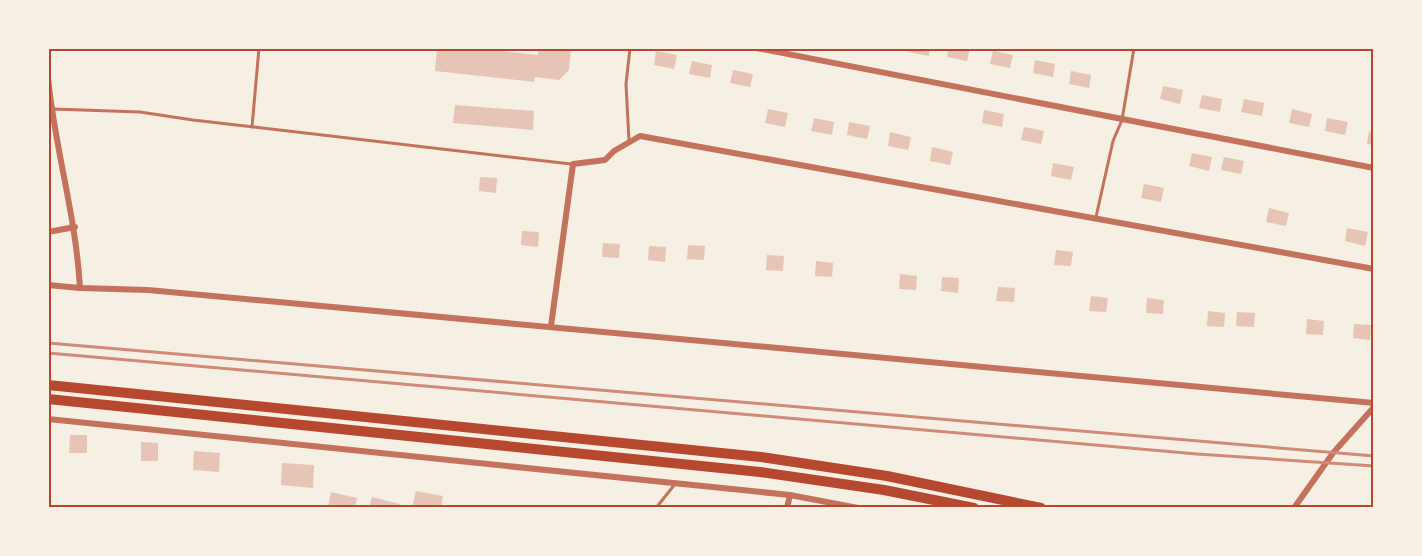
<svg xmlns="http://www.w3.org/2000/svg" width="1422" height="556" font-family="Mulish,sans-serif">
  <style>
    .building { fill: #e6c5b7 }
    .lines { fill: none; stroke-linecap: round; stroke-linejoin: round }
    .service { stroke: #c5725c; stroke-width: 3 }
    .minor { stroke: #c5725c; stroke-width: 6 }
    .trunk { stroke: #b5482f; stroke-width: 10 }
    .rail { stroke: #cf8b77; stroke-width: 3 }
    .neatline { fill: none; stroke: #b5482f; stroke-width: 2 }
  </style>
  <rect width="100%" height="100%" fill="#f6efe4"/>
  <g class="building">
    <polygon points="437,48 474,48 538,55 538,48 571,48 569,70 559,80 535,77 534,82 435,71"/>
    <polygon points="909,48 930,48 929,56 908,52"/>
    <polygon points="949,48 970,48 967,61 947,57"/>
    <polygon points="656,51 677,55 674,69 654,65"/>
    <polygon points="993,51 1013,55 1010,68 990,64"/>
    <polygon points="1035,60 1055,64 1053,77 1033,73"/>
    <polygon points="692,61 712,65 710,78 689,74"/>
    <polygon points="733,70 753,74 750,87 730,83"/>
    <polygon points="1071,71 1091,75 1089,88 1069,84"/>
    <polygon points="1163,86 1183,90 1180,104 1160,99"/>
    <polygon points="1202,95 1222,99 1220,112 1199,108"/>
    <polygon points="1244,99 1264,103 1262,116 1241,112"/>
    <polygon points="455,105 534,111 533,130 453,123"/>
    <polygon points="768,109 788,113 785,127 765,123"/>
    <polygon points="1292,109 1312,114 1309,127 1289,123"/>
    <polygon points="984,110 1004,114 1002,127 982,123"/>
    <polygon points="814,118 834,122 832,135 811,131"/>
    <polygon points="1327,118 1348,122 1345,135 1325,131"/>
    <polygon points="849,122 870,126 867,139 847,135"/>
    <polygon points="1024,127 1044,131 1041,144 1021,140"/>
    <polygon points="1369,131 1374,132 1374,145 1367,144"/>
    <polygon points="890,132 911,137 908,150 888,146"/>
    <polygon points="932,147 953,152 950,165 930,161"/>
    <polygon points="1192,153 1212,157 1209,171 1189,166"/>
    <polygon points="1224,157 1244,161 1241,174 1221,170"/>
    <polygon points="1053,163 1074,167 1071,180 1051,176"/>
    <polygon points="480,177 497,178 496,193 479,191"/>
    <polygon points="1144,184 1164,188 1161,202 1141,198"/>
    <polygon points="1269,208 1289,213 1286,226 1266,222"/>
    <polygon points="1347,228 1368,232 1365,246 1345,241"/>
    <polygon points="522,231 539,232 538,247 521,245"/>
    <polygon points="603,243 620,244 619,258 602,257"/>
    <polygon points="688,245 705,246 704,260 687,259"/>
    <polygon points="649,246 666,247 665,262 648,260"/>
    <polygon points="1056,250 1073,252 1071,266 1054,265"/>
    <polygon points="767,255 784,256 783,271 766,270"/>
    <polygon points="816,261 833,263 832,277 815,276"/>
    <polygon points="900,274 917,276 916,290 899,289"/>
    <polygon points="942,277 959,278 958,293 941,291"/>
    <polygon points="998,287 1015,288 1014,302 996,301"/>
    <polygon points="1091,296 1108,298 1106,312 1089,311"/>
    <polygon points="1147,298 1164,300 1163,314 1146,313"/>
    <polygon points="1208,311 1225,313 1224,327 1207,326"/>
    <polygon points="1237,312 1255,313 1254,327 1236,326"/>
    <polygon points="1307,319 1324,321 1323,335 1306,334"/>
    <polygon points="1354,324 1371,325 1370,340 1353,338"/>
    <polygon points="70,435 87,435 87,453 69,453"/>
    <polygon points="141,442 158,443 158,461 141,461"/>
    <polygon points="194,451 220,453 219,472 193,470"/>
    <polygon points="282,463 314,465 313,488 281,485"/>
    <polygon points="416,491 443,496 441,508 412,508"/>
    <polygon points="331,492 357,498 355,508 328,508"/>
    <polygon points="372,497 400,504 398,508 369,508"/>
  </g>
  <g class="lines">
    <g class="service">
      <polyline points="53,109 140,112 193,120 571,164"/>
      <polyline points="252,127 259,48"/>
      <polyline points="629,141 626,84 630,48"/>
      <polyline points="1096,217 1113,141 1122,120 1134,48"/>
      <polyline points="656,508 675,484"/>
    </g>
    <g class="minor">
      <polyline points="757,48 1374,168"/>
      <path d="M48 78C55 149 76 216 80 288L148 290 1374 403"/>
      <polyline points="48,232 75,227"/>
      <polyline points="48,285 80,288"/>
      <polyline points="551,326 573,164 605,160 614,151 640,136 1374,269"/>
      <polyline points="48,419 790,495 858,508"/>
      <polyline points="787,508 790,495"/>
      <polyline points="1294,508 1333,453 1374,407"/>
    </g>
    <g class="trunk">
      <polyline points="48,385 761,457 887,476 1041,508"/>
      <polyline points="48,399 760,472 884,490 974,508"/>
    </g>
    <g class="rail">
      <polyline points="48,343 1374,456"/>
      <polyline points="48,353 1197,454 1374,466"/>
    </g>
  </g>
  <rect width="1422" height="556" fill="none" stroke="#f6efe4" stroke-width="99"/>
  <rect x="50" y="50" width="1322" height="456" class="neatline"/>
</svg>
